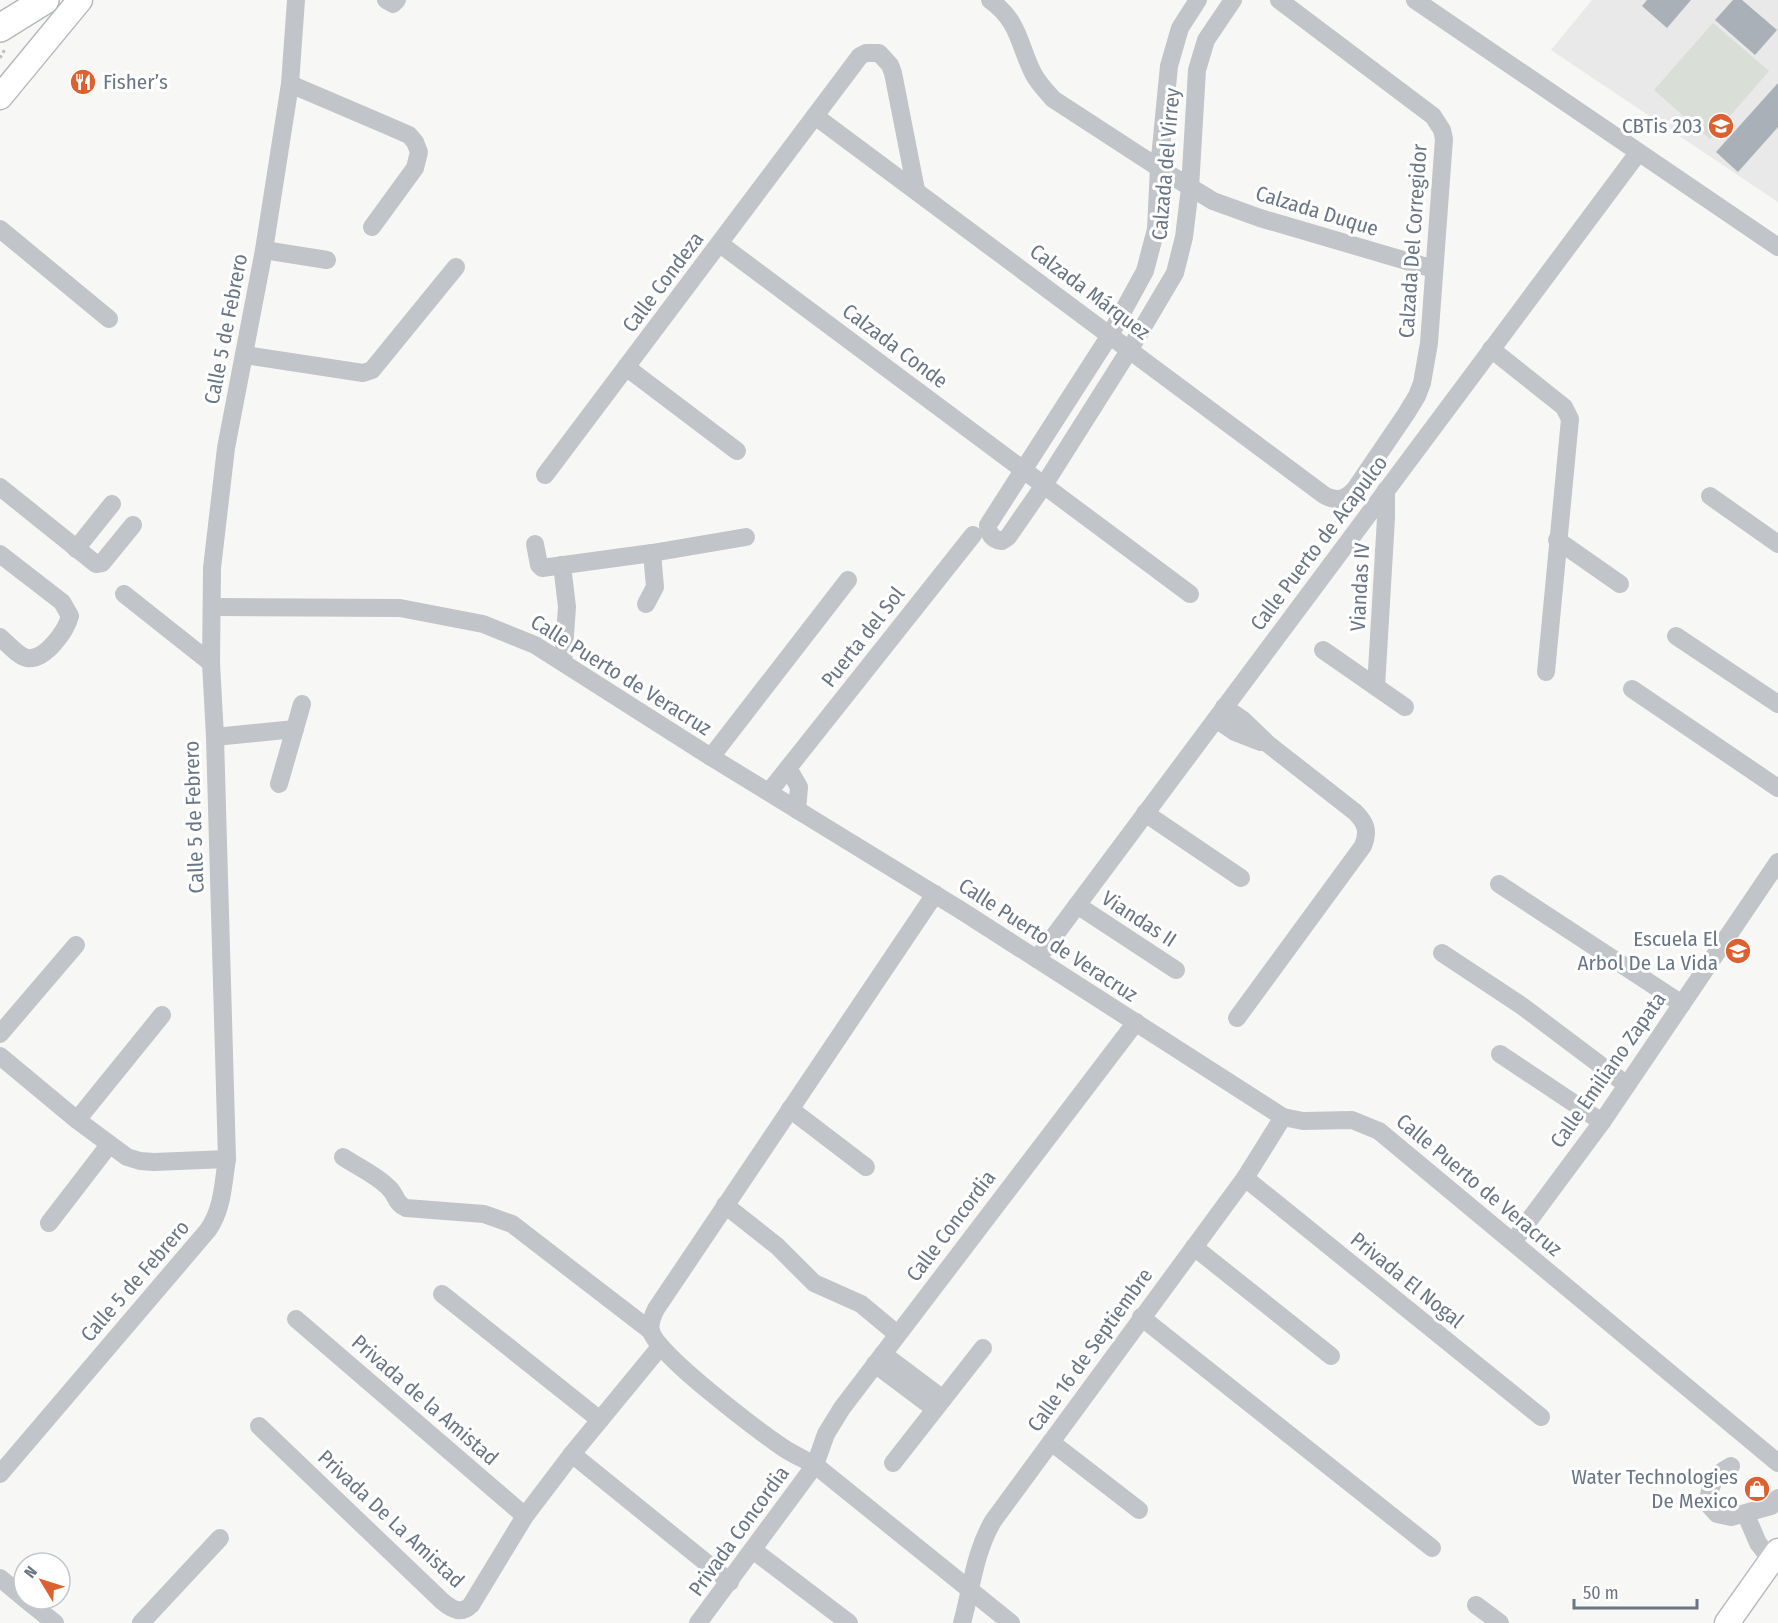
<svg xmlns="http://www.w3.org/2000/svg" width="1778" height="1623" font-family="'Fira Sans Condensed',sans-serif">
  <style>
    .built { fill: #e8e9e8 }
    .green { fill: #d9ded6 }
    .building { fill: #aab0b7 }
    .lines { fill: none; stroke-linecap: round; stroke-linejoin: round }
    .major-casing { stroke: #b6babe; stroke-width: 27 }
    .highway-casing { stroke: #b6b9bc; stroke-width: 30 }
    .path { stroke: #bbbdc0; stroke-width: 3; stroke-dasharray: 3 3; stroke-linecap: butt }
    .minor { stroke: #c1c4c8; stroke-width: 18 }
    .major { stroke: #fff; stroke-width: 24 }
    .highway { stroke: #fff; stroke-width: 27 }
    .labels { text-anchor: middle; stroke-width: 6; stroke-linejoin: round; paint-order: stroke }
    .poi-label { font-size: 21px; fill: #687685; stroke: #fff; text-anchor: end }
    .street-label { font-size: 21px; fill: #687685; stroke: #fff }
  </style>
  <rect width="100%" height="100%" fill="#f7f8f5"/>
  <polygon class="built" points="1592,0 1778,0 1778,202 1551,50"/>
  <polygon class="green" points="1713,23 1769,71 1710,139 1654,90"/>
  <g class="building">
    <polygon points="1647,0 1691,0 1667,28 1642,6"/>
    <polygon points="1733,0 1742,0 1777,30 1755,55 1715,20"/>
    <polygon points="1778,83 1778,127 1738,172 1716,152"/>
  </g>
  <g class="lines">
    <g class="major-casing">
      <g id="major">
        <polyline points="0,97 80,0"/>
        <polyline points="1727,1623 1778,1551"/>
      </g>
    </g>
    <g class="highway-casing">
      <polyline id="highway" points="0,28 45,0"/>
    </g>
    <polyline class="path" points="0,58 5,49"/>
    <g class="minor">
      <polyline points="386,0 393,4 397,0"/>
      <path d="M990 0C1020 22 1018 43 1033 73 1038 83 1046 91 1053 99L1159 168 1213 201 1260 218 1434 269"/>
      <path d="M1198 0 1180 28 1169 66 1159 168 1156 229 1145 271 1110 335 988 525C988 534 993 540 1002 541L1008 537 1044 485 1130 349 1175 273 1184 237 1190 188 1197 70 1206 40 1233 0"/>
      <polyline points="1415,0 1778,247"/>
      <polyline points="290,84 386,125 409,135 415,142 419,152 415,168 372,227"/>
      <path d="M815 116 1324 495C1336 502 1345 500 1355 489L1406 414 1417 396 1422 383 1429 343 1444 139 1442 130 1433 116 1279 0"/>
      <polyline points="0,229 109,319"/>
      <polyline points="720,244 1190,594"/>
      <polyline points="264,250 327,260"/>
      <polyline points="1491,349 1564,407 1570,419 1546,672"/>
      <polyline points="245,355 363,373 372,370 456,267"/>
      <polyline points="626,367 737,451"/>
      <polyline points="545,475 860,56 866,53 879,53 890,65 893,73 916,190"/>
      <polyline points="0,487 96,564 102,563 133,525"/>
      <polyline points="1710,496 1778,544"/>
      <polyline points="1557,540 1620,584"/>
      <polyline points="535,544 539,565 542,568 652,553 746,537"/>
      <polyline points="76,549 112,504"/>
      <path d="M0 554 62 602 70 616C66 631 45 661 27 658 18 656 8 644 0 637"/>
      <polyline points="562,565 567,607 563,662"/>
      <polyline points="124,594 211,663"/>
      <polyline points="646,604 655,587 652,553"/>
      <polyline points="212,607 400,608 483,624 535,645 711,757 962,911 1283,1117 1303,1121 1352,1120 1379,1131 1778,1463"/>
      <polyline points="1676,636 1778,704"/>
      <polyline points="1323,650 1405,707"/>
      <polyline points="1376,687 1386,518 1386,490"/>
      <polyline points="1632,689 1778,788"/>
      <path d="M1224 707 1243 720 1268 744 1355 812C1366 823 1369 831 1363 846L1237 1018"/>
      <polyline points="1216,719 1235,732 1261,742"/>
      <polyline points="215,737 295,729"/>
      <polyline points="711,757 848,580"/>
      <polyline points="788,768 799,787 797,810"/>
      <polyline points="279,784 302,704"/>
      <polyline points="769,792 973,535"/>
      <polyline points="1145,813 1241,878"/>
      <polyline points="1499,884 1682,1004"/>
      <path d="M935 894 656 1309C653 1315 649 1324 651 1331 656 1354 759 1431 782 1447 792 1454 804 1459 815 1465L1011 1623"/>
      <polyline points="1077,905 1176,970"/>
      <polyline points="1442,953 1522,1006 1627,1085"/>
      <polyline points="1037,959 1638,153"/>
      <polyline points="0,1034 76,945"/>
      <polyline points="1500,1054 1602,1122"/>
      <polyline points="0,1056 77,1120 127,1157 140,1161 154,1162 227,1159"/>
      <polyline points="790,1109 866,1167"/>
      <polyline points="77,1120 162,1015"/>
      <path d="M343 1157C358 1167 376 1175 388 1187 397 1195 394 1202 406 1208L484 1214 512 1224 651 1331"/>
      <polyline points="1245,1178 1541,1417"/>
      <polyline points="725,1205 777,1246 814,1283 861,1304 897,1334"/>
      <polyline points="49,1223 109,1145"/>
      <polyline points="1513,1242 1602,1122 1778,862"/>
      <polyline points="1194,1247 1331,1356"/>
      <polyline points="442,1294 600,1420"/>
      <polyline points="1141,1317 1432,1548"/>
      <polyline points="296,1319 525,1516"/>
      <polyline points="883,1354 943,1399"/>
      <polyline points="875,1364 935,1409"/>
      <path d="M259 1426 442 1601C451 1609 461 1615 471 1605L525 1516 572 1454 660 1347"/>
      <polyline points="1051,1442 1139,1510"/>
      <polyline points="572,1454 730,1582"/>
      <polyline points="893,1463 983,1348"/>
      <path d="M1731 1466C1712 1476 1712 1483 1707 1503L1717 1514 1731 1517 1771 1506 1778 1498"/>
      <path d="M0 1474 208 1230C223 1209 223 1183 227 1159L215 737 211 663 212 568 226 448 264 250 290 84 296 0"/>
      <polyline points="1746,1515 1758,1543 1771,1560"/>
      <polyline points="753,1550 849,1623"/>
      <polyline points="0,1578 24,1598"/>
      <polyline points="25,1599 55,1623"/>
      <polyline points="1476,1605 1500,1623"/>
      <polyline points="141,1623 220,1538"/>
      <polyline points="698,1623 815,1465 826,1434 842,1408 1136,1022"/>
      <path d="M962 1623C972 1587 974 1554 993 1521L1245 1178 1283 1117"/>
    </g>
    <use href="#major" class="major"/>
    <use href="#highway" class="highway"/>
  </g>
  <defs>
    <g id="restaurant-disc" transform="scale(1.35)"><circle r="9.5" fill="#dd6130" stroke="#fff"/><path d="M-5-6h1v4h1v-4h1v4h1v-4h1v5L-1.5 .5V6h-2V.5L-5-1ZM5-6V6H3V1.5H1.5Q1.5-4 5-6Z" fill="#fff"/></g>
    <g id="school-disc" transform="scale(1.35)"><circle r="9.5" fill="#dd6130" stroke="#fff"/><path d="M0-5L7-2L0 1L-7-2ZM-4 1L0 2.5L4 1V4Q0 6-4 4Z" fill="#fff"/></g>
    <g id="shop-disc" transform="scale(1.35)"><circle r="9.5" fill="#dd6130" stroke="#fff"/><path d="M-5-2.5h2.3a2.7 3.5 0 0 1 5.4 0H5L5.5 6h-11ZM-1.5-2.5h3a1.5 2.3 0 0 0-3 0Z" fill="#fff"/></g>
  </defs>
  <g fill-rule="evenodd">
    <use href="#restaurant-disc" x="83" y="82"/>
    <use href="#school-disc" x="1721" y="126"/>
    <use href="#school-disc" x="1738" y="951"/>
    <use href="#shop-disc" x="1757" y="1489"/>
  </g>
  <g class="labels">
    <g class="poi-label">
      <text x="103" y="89" text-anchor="start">Fisher’s</text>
      <text x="1702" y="133">CBTis 203</text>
      <text x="1718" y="946">Escuela El<tspan x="1718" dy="24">Arbol De La Vida</tspan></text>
      <text x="1738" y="1484">Water Technologies<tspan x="1738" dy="24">De Mexico</tspan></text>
    </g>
    <g class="street-label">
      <text transform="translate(1166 164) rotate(-85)" y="7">Calzada del Virrey</text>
      <text transform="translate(1317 211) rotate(17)" y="7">Calzada Duque</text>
      <text transform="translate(1413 241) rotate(-86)" y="7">Calzada Del Corregidor</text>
      <text transform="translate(663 282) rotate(-53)" y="7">Calle Condeza</text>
      <text transform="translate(1090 292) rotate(37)" y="7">Calzada Márquez</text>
      <text transform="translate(226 329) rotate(-79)" y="7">Calle 5 de Febrero</text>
      <text transform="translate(895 346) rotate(37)" y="7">Calzada Conde</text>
      <text transform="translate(1319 543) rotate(-53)" y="7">Calle Puerto de Acapulco</text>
      <text transform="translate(1360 587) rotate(-87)" y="7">Viandas IV</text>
      <text transform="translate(863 637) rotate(-52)" y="7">Puerta del Sol</text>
      <text transform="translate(621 675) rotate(32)" y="7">Calle Puerto de Veracruz</text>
      <text transform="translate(194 817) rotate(-92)" y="7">Calle 5 de Febrero</text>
      <text transform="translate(1139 919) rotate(33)" y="7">Viandas II</text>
      <text transform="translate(1048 940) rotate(33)" y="7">Calle Puerto de Veracruz</text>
      <text transform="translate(1608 1070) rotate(-55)" y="7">Calle Emiliano Zapata</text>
      <text transform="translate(1479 1185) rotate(40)" y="7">Calle Puerto de Veracruz</text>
      <text transform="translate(951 1226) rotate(-53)" y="7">Calle Concordia</text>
      <text transform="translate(1407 1280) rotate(39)" y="7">Privada El Nogal</text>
      <text transform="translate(135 1281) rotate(-49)" y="7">Calle 5 de Febrero</text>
      <text transform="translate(1090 1350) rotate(-54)" y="7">Calle 16 de Septiembre</text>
      <text transform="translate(425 1400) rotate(41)" y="7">Privada de la Amistad</text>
      <text transform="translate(391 1519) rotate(43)" y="7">Privada De La Amistad</text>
      <text transform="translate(739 1531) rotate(-54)" y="7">Privada Concordia</text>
    </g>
  </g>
  <g transform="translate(42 1581) rotate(308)"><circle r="28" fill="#ffffff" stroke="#c3c8ce" stroke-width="1.5"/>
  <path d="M0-4.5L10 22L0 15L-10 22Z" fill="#dd6130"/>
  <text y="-9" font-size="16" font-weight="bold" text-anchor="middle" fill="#687685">N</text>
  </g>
  <path d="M1574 1599v9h123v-9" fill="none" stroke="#687685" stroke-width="3"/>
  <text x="1583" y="1599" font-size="18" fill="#687685" stroke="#ffffff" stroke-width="4.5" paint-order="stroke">50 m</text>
</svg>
